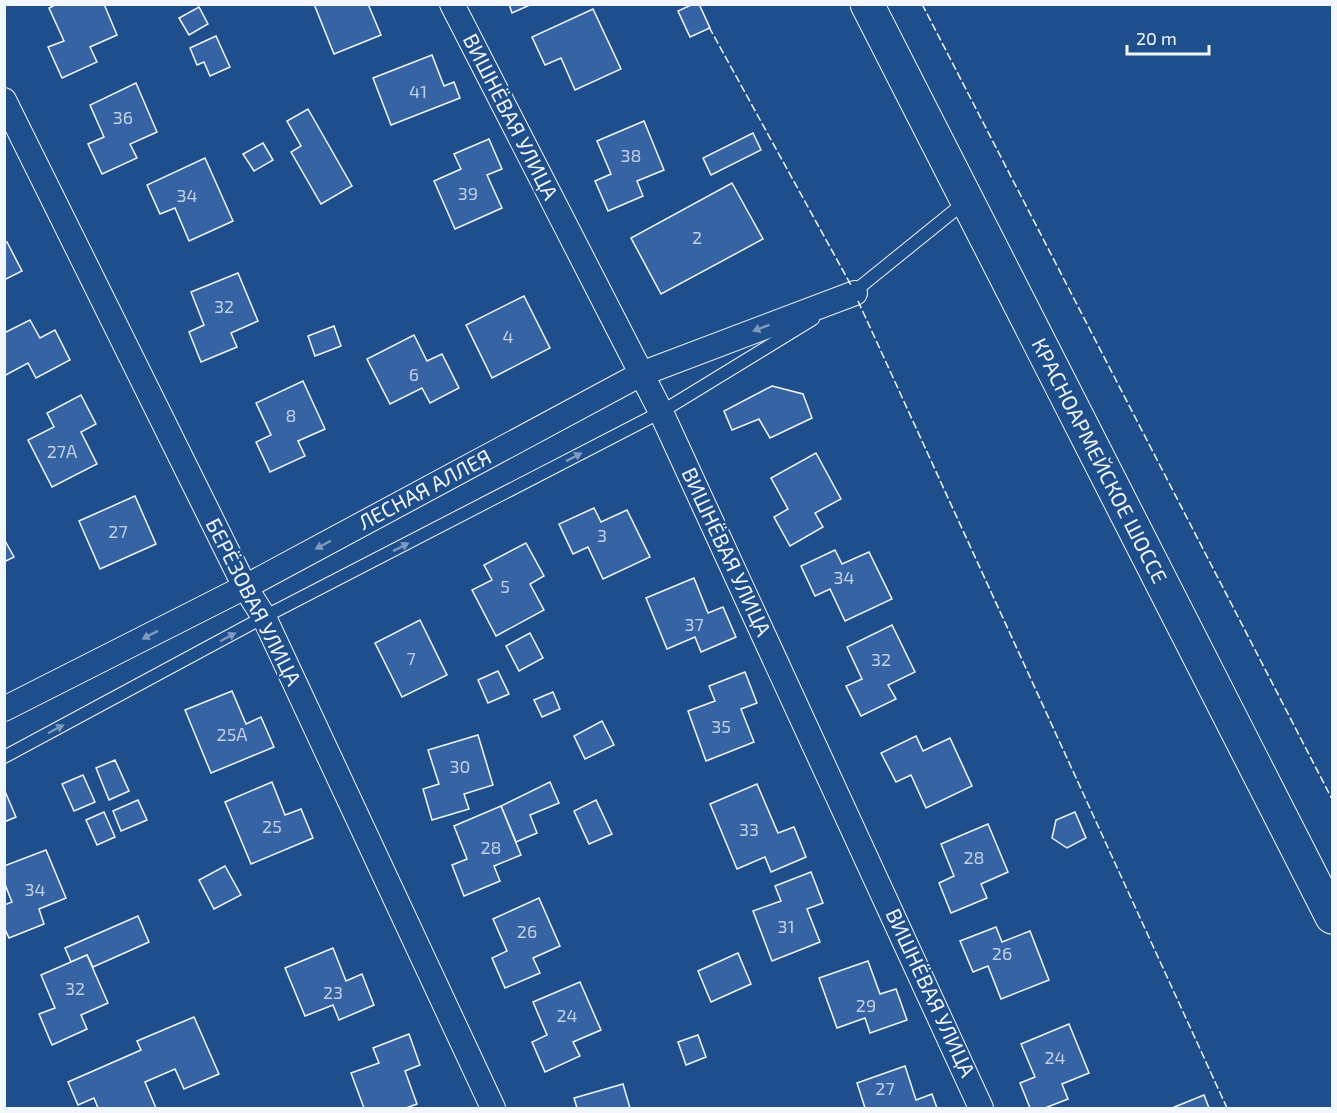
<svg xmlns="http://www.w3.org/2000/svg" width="1337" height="1113" font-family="'Exo 2',sans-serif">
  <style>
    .building { fill: #3563a3; stroke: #f2f6ff; stroke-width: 1.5 }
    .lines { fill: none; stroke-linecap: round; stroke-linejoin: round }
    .lane-casing { stroke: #f2f6ff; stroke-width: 14 }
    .street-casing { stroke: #f2f6ff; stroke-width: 26 }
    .secondary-casing { stroke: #f2f6ff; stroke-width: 35 }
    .lane { stroke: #1f4e8c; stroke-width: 12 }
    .street { stroke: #1f4e8c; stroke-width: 24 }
    .secondary { stroke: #1f4e8c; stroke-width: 33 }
    .fence { stroke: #f2f6ff; stroke-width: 1.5; stroke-dasharray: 8 3; stroke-linecap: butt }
    .oneway { fill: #7e9ac0 }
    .labels { text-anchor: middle; stroke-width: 4.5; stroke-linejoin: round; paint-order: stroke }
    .number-label { font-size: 18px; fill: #c3d1e8 }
    .street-label { font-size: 21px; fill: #f2f6ff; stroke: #1f4e8c }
  </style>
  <rect width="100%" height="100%" fill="#1f4e8c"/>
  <g class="building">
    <polygon points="57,4 104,4 117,35 90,47 97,62 62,78 48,47 64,41 49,8"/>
    <polygon points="314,4 368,4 381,35 334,54"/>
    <polygon points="509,4 532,4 512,13"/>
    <polygon points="693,4 699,4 710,28 690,37 678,11"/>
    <polygon points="199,7 208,24 189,35 179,18"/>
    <polygon points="593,9 621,69 575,90 561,58 545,65 532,37"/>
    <polygon points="216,36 230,67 210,76 204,62 197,65 190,48"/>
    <polygon points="432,55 444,86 454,82 460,98 391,125 373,78"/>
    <polygon points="136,83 157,132 130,144 137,158 102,174 88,144 104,137 90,105"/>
    <polygon points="308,109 352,186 321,204 291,152 301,146 287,121"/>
    <polygon points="644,121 664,170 637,181 643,196 608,211 595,181 611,174 597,141"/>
    <polygon points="753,133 761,150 711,175 703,158"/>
    <polygon points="489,139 502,169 487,175 502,208 455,229 434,181 461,169 454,154"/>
    <polygon points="263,143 273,160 254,171 243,154"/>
    <polygon points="205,158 233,221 189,241 175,208 160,214 147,185"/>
    <polygon points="732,183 763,239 661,294 631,238"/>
    <polygon points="7,242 22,271 4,280 4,243"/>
    <polygon points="238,273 258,321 231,333 237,347 201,362 189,332 204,325 191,292"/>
    <polygon points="524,296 550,348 492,378 466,325"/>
    <polygon points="30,320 40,338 55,330 70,360 36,378 28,363 4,376 4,333"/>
    <polygon points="334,326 341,346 315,356 308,336"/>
    <polygon points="414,335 427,361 442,354 459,388 430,403 422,388 390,404 367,359"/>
    <polygon points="303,381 325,429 298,441 305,456 270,472 256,442 271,435 256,403"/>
    <polygon points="772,386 803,394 812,418 770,438 759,419 732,430 724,411"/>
    <polygon points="81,395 96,424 81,432 97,464 52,487 28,440 54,427 47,413"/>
    <polygon points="816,453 841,499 815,513 823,527 790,546 774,517 788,509 771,478"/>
    <polygon points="135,496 156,544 100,569 79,521"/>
    <polygon points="594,508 601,522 627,510 650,557 603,579 588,547 573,554 559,524"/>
    <polygon points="4,539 14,557 4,562"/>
    <polygon points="526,543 544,576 530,584 544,610 496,636 472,590 492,580 484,565"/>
    <polygon points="835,550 842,564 869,552 892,599 845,621 830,589 815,596 801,566"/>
    <polygon points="694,578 708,613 723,607 736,637 701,652 695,637 667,649 646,598"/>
    <polygon points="420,620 447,675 402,697 375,643"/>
    <polygon points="892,625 915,672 888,685 896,699 861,716 846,686 862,679 847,647"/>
    <polygon points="530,633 543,658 519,671 506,646"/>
    <polygon points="498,671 509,694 488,703 478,680"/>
    <polygon points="745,672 757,703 741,709 754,742 706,761 688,711 715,701 709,686"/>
    <polygon points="232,691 246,724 261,717 274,747 211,773 185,710"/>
    <polygon points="553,692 560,709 542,717 534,700"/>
    <polygon points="602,721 614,745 585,759 574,736"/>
    <polygon points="478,735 493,785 464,794 469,809 432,820 423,789 439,784 428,750"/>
    <polygon points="916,736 923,751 950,738 972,786 926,808 911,775 896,782 881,753"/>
    <polygon points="115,760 129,791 109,800 96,768"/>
    <polygon points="83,775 95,802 74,811 62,784"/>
    <polygon points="272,782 285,815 301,809 313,838 251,864 225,802"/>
    <polygon points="550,782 559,803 530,815 537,833 516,842 501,806"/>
    <polygon points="757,784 778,833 794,827 806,857 771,872 765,857 737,869 710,804"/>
    <polygon points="4,789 16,817 4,822"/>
    <polygon points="138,800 147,820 121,831 113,811"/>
    <polygon points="596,800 612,834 589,844 574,811"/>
    <polygon points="501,806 521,855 494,866 500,881 464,896 452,865 467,859 454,826"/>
    <polygon points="104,812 115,837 97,845 86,820"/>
    <polygon points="1075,812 1086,838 1067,848 1052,838 1056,820"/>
    <polygon points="988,824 1008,872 981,884 987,898 951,913 939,883 954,876 941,844"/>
    <polygon points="46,850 66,898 39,909 44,924 9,938 4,927 4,905 12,902 4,882 4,866"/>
    <polygon points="225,866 241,895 214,909 199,880"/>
    <polygon points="811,872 823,903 807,909 820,942 772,961 753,911 781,901 775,886"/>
    <polygon points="539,898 560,946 533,958 540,973 505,988 492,958 507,951 493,919"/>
    <polygon points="138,916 149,942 93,967 87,955 71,962 65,948"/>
    <polygon points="996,927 1002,942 1030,931 1049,980 1001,999 988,966 973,972 960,941"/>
    <polygon points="333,948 346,981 362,974 374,1005 339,1020 333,1005 305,1016 285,968"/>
    <polygon points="738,953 751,984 711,1002 698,971"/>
    <polygon points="87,955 108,1003 81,1015 87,1029 52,1045 39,1014 55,1008 41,975"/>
    <polygon points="868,961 880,994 896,989 907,1020 870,1033 865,1018 837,1028 819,978"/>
    <polygon points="580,982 601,1030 573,1042 580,1056 545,1072 532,1042 547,1035 533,1002"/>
    <polygon points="194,1017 219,1074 184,1089 175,1069 145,1082 156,1108 98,1108 94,1098 78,1105 68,1082 141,1050 137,1041"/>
    <polygon points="1069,1024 1089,1073 1062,1084 1068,1099 1045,1108 1030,1108 1020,1083 1035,1077 1021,1044"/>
    <polygon points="409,1034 420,1065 405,1071 417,1104 406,1108 364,1108 351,1073 379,1063 373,1048"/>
    <polygon points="698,1035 706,1057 686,1065 678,1042"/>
    <polygon points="905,1066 916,1100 932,1094 937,1108 865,1108 857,1083"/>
    <polygon points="623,1084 630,1108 577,1108 574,1098"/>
    <polygon points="1204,1095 1209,1108 1172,1108"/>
  </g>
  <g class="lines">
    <g class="lane-casing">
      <g id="lane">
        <polyline points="850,295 965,202"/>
        <polyline points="4,757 264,617 661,412 813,319"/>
      </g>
    </g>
    <g class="street-casing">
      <g id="street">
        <polyline points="452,4 661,412 981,1108"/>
        <polyline points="4,100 245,587 264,617 493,1108"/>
        <polyline points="4,709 245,587 641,374 855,293"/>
      </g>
    </g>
    <g class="secondary-casing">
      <polyline id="secondary" points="867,4 1332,917"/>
    </g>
    <use href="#lane" class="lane"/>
    <use href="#street" class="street"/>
    <use href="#secondary" class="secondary"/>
    <g class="fence">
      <polyline points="922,4 1332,799"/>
      <polyline points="709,27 852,287"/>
      <polyline points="858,301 1227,1108"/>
    </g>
  </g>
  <defs><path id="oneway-solid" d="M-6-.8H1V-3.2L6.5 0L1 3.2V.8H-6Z" transform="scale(1.5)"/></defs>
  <g class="oneway">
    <use href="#oneway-solid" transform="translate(761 328) rotate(159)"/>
    <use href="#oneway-solid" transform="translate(574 457) rotate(-27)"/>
    <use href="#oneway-solid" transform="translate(323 545) rotate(152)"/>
    <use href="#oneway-solid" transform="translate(401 547) rotate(-27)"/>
    <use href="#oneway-solid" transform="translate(150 635) rotate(153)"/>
    <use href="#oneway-solid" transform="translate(228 637) rotate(-28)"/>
    <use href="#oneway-solid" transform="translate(56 729) rotate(-28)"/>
  </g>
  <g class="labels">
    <g class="number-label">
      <text x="418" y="98">41</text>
      <text x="123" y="124">36</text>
      <text x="631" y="162">38</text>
      <text x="468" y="200">39</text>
      <text x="187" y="202">34</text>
      <text x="697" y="244">2</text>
      <text x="224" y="313">32</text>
      <text x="508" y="343">4</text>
      <text x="414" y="381">6</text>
      <text x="291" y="422">8</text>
      <text x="62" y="458">27А</text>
      <text x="118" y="538">27</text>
      <text x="602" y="542">3</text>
      <text x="844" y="584">34</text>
      <text x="505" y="593">5</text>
      <text x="694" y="631">37</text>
      <text x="411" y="665">7</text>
      <text x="881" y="666">32</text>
      <text x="721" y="733">35</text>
      <text x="232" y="741">25А</text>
      <text x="460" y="773">30</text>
      <text x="272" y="833">25</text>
      <text x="749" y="836">33</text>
      <text x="491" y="854">28</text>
      <text x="974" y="864">28</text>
      <text x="35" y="896">34</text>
      <text x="786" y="933">31</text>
      <text x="527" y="938">26</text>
      <text x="1002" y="960">26</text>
      <text x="75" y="995">32</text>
      <text x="333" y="999">23</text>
      <text x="866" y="1012">29</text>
      <text x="567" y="1022">24</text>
      <text x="1055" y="1064">24</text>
      <text x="885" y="1095">27</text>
    </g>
    <g class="street-label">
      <text transform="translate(510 117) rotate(63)" y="7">ВИШНЁВАЯ УЛИЦА</text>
      <text transform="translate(1099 461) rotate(63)" y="7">КРАСНОАРМЕЙСКОЕ ШОССЕ</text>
      <text transform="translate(425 490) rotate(-28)" y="7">ЛЕСНАЯ АЛЛЕЯ</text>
      <text transform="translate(726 552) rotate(65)" y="7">ВИШНЁВАЯ УЛИЦА</text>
      <text transform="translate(253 602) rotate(63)" y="7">БЕРЁЗОВАЯ УЛИЦА</text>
      <text transform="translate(930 993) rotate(65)" y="7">ВИШНЁВАЯ УЛИЦА</text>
    </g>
  </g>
  <rect width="1337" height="1113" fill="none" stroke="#f2f6ff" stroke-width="12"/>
  <path d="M1127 45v9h82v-9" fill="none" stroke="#f2f6ff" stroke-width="3"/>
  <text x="1136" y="45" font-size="18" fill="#f2f6ff" stroke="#1f4e8c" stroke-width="4.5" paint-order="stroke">20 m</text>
</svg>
